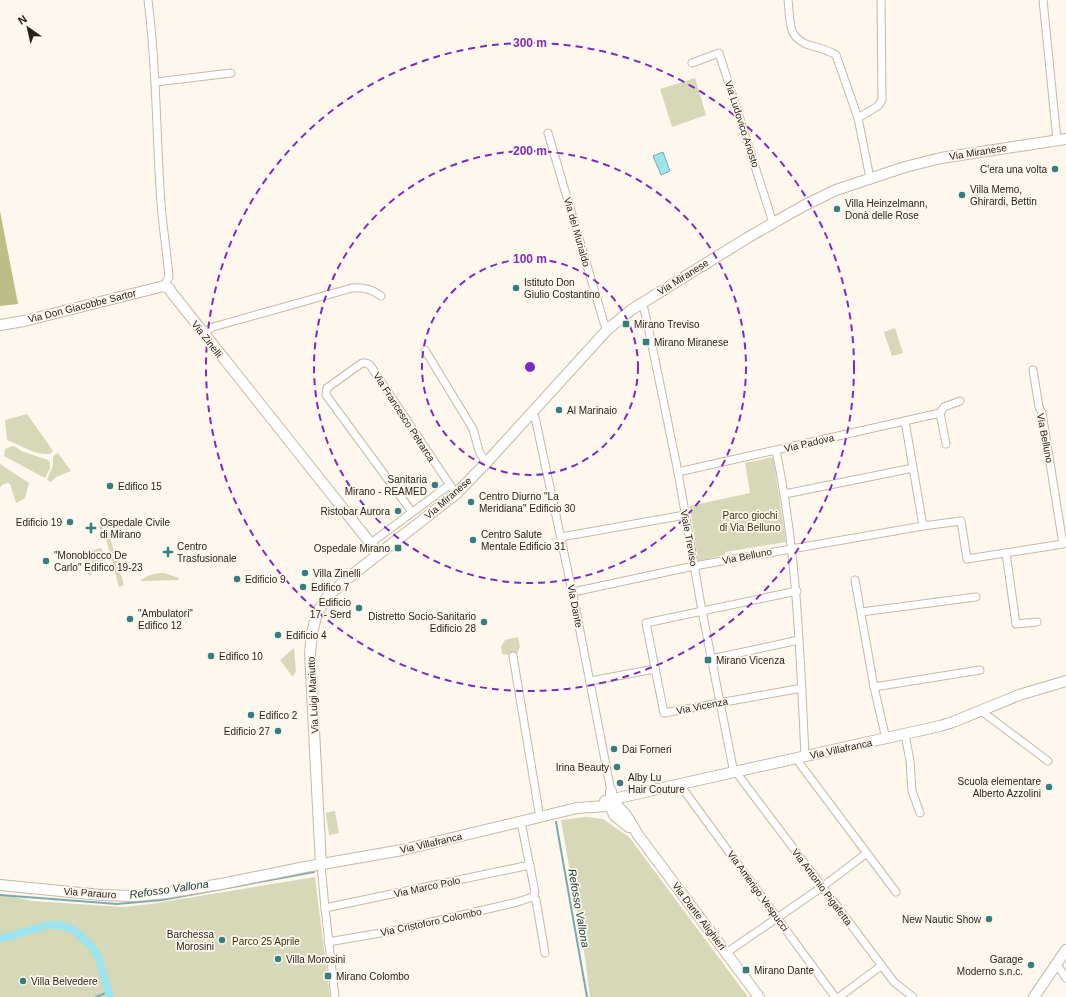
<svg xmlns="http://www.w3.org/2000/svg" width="1066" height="997" font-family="Helvetica,sans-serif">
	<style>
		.green { fill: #d6d8b7 }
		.forest { fill: #bcbe88 }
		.water { fill: #9de4ef; stroke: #7aaab0 }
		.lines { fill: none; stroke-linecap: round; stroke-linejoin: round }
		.stream { stroke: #7aaab0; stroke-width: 2 }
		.canal { stroke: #9de4ef; stroke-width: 8 }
		.street-casing { stroke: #c8b8a5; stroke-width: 9 }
		.secondary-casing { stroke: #c8b8a5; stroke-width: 12 }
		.street { stroke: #fff; stroke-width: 7 }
		.secondary { stroke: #fff; stroke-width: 10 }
		.ring { fill: none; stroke: #7b2cbf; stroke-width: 2; stroke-dasharray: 7 5 }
		.poi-dot { fill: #357e7f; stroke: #fdf7ee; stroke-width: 1.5 }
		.labels { text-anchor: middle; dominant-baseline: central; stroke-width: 3.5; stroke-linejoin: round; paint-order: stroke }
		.street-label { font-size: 10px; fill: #29231c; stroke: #fdf7ee }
		.poi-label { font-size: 10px; fill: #29231c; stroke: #fdf7ee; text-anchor: start }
		.park-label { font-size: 10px; fill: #333307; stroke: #fdf7ee }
		.water-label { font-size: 11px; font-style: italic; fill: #16393e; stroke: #fdf7ee }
		.centre { fill: #7b2cbf; stroke: #fdf7ee; stroke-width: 2 }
		.ring-label { font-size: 12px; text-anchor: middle; font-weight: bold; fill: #7b2cbf; stroke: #fdf7ee; stroke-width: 3.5; stroke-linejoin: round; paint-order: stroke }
	</style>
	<rect width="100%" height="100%" fill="#fdf7ee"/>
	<g class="green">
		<polygon points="695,78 706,115 672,127 660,89"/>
		<polygon points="895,328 903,353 892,356 884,332"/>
		<path d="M27,414L53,451L50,454C34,455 23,446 9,441L7,439L5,420Z"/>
		<polygon points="12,446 16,447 21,451 48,460 50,463 50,468 45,478 4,456 5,449"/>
		<polygon points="58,453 71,471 56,477 51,482 47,480 53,465 53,456"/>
		<polygon points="773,457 786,542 725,552 725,555 698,561 690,506 750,493 745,463"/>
		<polygon points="0,464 29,483 25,498 16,503 10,484 8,483 2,485 0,488"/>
		<polygon points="98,522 109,526 108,531 124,585 119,587 106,539 103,539"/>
		<polygon points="101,548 102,551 104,551 107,559 99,565 89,576 82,556 83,553"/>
		<path d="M164,573L179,578V580L143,581H140C146,575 156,573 164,573Z"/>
		<polygon points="518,637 520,647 517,654 509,655 502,654 501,647 505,640"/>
		<polygon points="294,648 296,671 294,675 292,676 280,660"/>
		<polygon points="335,811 339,833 329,835 326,813"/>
		<polygon points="586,817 603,819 629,837 748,997 590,997 585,958 561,820"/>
		<polygon points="315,877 330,997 0,997 0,894 33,901 123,907 151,904"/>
	</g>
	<polygon class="forest" points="0,211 18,304 0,306"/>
	<polygon class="water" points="663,152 670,171 661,175 653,156"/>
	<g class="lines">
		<g class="stream">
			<polyline points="556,822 587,997"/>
			<polyline points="0,895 117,904 162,900 314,872"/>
			<polyline points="96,997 108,992"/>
		</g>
		<polyline class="canal" points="0,939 48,925 61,925 74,930 92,947 98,956 110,997"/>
		<g class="street-casing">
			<g id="street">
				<path d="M148,0C157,68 156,136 161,204C163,229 167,253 169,277L164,286"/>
				<path d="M788,0C791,22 786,39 812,46C820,48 828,50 836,55L858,118L870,178"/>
				<polyline points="1043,0 1057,140"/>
				<polyline points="692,63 719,53 773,223"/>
				<polyline points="156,82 231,73"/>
				<polyline points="858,118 878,106 882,100 881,0"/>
				<polyline points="548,133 604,323 607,330"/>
				<polyline points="640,304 644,309 648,326 678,472 702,611 733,768 894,982 913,997"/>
				<path d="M203,333L213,327L352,288C363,287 372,289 381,296"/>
				<polyline points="425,350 473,429 479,451 486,463"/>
				<polyline points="940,413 944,407 960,401"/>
				<polyline points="531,414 535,417 574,600 611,791"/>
				<path d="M776,451C797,551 800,654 805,756"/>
				<polyline points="678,472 940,413 946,444"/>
				<polyline points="785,494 913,468"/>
				<polyline points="412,512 326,395 327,388 362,363 366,363 370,365 456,494"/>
				<polyline points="923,526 961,521 967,559 1063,544 1042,413 1039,407 1033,370"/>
				<polyline points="561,537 685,515"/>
				<polyline points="371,543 449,485"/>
				<polyline points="1006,553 1016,624 1037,622"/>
				<polyline points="855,580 874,687 886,739"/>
				<polyline points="797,591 646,623 664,713 802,688"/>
				<polyline points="573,592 694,566 923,526 905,421"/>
				<polyline points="861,612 976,597"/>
				<polyline points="513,656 540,818"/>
				<polyline points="711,659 799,640"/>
				<polyline points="590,681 655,669"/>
				<polyline points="874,687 980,670"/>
				<polyline points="980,710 1048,761"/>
				<polyline points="905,734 910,761 912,791 920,813"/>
				<polyline points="798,758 800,764 896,892"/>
				<polyline points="680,785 835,997"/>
				<polyline points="521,822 535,892 533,897 536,900 545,953"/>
				<polyline points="321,865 325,908 335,997"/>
				<polyline points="325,908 530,865"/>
				<polyline points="328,942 392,931 514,903 533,897"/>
				<polyline points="726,953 822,887 867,853"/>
				<polyline points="1056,965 1060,969 1066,978"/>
				<polyline points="839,997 881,966"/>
			</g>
		</g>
		<g class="secondary-casing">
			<g id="secondary">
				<polyline points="0,325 24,321 164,286 169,288 172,293 379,554"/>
				<polyline points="611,791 611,807 614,815 629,827"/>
				<path d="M605,801C621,802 631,823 638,835L759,997"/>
				<polyline points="321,865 310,653 312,633 317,613 328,596 348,578 456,494 486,463 607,330 631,310 747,238 805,205 836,190 905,167 941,158 1066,139"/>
				<polyline points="0,885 101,895 134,896 166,893 221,884 305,867 402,850 577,808 607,806 613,800 618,798 940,726 953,722 1019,695 1066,681"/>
				<polyline points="1034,997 1066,950"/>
			</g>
		</g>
		<use href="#street" class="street"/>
		<use href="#secondary" class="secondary"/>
	</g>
	<g class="ring">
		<circle cx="530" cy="367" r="108"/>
		<circle cx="530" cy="367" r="216"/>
		<circle cx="530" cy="367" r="324"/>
	</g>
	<g class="poi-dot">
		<circle cx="1055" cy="169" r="4"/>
		<circle cx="962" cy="195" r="4"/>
		<circle cx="837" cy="209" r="4"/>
		<circle cx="516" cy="288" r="4"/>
		<rect x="622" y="320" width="8" height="8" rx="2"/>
		<rect x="642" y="338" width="8" height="8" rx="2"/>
		<circle cx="559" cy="410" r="4"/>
		<circle cx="435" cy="485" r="4"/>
		<circle cx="110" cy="486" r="4"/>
		<circle cx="471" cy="502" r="4"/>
		<circle cx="398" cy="511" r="4"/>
		<circle cx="70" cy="522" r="4"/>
		<path d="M89 522h4v4h4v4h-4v4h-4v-4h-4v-4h4z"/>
		<circle cx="473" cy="540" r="4"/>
		<rect x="394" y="544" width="8" height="8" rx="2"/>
		<path d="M166 546h4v4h4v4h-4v4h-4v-4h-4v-4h4z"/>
		<circle cx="46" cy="561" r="4"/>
		<circle cx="305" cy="573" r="4"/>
		<circle cx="237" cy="579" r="4"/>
		<circle cx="303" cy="587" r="4"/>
		<circle cx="359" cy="608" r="4"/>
		<circle cx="130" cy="619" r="4"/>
		<circle cx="484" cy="622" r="4"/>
		<circle cx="278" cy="635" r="4"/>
		<circle cx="211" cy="656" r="4"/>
		<rect x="704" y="656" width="8" height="8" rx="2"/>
		<circle cx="251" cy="715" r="4"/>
		<circle cx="278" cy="731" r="4"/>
		<circle cx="614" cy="749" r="4"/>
		<circle cx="617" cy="767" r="4"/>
		<circle cx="620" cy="783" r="4"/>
		<circle cx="1049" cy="787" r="4"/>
		<circle cx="989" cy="919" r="4"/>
		<circle cx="222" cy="940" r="4"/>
		<circle cx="278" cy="959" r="4"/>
		<circle cx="1031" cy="965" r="4"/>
		<rect x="742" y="966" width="8" height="8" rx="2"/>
		<rect x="324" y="972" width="8" height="8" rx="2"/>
		<circle cx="23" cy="981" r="4"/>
	</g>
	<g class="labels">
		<g class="street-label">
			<text transform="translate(742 124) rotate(72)">Via Ludovico Ariosto</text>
			<text transform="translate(978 152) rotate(-9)">Via Miranese</text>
			<text transform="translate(577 232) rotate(74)">Via del Murialdo</text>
			<text transform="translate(683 277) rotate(-32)">Via Miranese</text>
			<text transform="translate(82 306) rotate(-14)">Via Don Giacobbe Sartor</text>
			<text transform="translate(207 339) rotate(52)">Via Zinelli</text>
			<text transform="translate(404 417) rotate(57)">Via Francesco Petrarca</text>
			<text transform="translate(1045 438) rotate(79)">Via Belluno</text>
			<text transform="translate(809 443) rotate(-13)">Via Padova</text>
			<text transform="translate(448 498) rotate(-41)">Via Miranese</text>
			<text transform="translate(689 538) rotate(80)">Viale Treviso</text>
			<text transform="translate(747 556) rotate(-11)">Via Belluno</text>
			<text transform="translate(575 606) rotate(79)">Via Dante</text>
			<text transform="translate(313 695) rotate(-93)">Via Luigi Mariutto</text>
			<text transform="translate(702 706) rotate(-11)">Via Vicenza</text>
			<text transform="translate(841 749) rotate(-12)">Via Villafranca</text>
			<text transform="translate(431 843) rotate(-13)">Via Villafranca</text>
			<text transform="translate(427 887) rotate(-12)">Via Marco Polo</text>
			<text transform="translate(822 887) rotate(53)">Via Antonio Pigafetta</text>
			<text transform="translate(758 891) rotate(54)">Via Amerigo Vespucci</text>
			<text transform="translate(90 893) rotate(4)">Via Parauro</text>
			<text transform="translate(699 916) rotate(53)">Via Dante Alighieri</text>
			<text transform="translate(431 922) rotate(-12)">Via Cristoforo Colombo</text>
		</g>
		<g class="poi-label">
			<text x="1047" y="169" text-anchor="end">C'era una volta</text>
			<text x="970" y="189">Villa Memo,<tspan x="970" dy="12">Ghirardi, Bettin</tspan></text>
			<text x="845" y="203">Villa Heinzelmann,<tspan x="845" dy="12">Donà delle Rose</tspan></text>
			<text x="524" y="282">Istituto Don<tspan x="524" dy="12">Giulio Costantino</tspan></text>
			<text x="634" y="324">Mirano Treviso</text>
			<text x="654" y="342">Mirano Miranese</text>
			<text x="567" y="410">Al Marinaio</text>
			<text x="427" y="479" text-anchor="end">Sanitaria<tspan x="427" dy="12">Mirano - REAMED</tspan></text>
			<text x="118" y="486">Edifico 15</text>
			<text x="479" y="496">Centro Diurno "La<tspan x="479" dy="12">Meridiana" Edificio 30</tspan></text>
			<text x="390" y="511" text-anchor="end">Ristobar Aurora</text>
			<text x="62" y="522" text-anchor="end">Edificio 19</text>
			<text x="100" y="522">Ospedale Civile<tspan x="100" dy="12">di Mirano</tspan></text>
			<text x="481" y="534">Centro Salute<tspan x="481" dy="12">Mentale Edificio 31</tspan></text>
			<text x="177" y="546">Centro<tspan x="177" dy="12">Trasfusionale</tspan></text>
			<text x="390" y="548" text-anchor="end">Ospedale Mirano</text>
			<text x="54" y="555">"Monoblocco De<tspan x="54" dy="12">Carlo" Edifico 19-23</tspan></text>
			<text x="313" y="573">Villa Zinelli</text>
			<text x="245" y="579">Edificio 9</text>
			<text x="311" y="587">Edifico 7</text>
			<text x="351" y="602" text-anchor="end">Edificio<tspan x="351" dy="12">17 - Serd</tspan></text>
			<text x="138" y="613">"Ambulatori"<tspan x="138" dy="12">Edifico 12</tspan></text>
			<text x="476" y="616" text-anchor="end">Distretto Socio-Sanitario<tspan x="476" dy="12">Edificio 28</tspan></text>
			<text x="286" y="635">Edificio 4</text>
			<text x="219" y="656">Edifico 10</text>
			<text x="716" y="660">Mirano Vicenza</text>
			<text x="259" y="715">Edifico 2</text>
			<text x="270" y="731" text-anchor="end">Edificio 27</text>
			<text x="622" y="749">Dai Forneri</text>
			<text x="609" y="767" text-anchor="end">Irina Beauty</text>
			<text x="628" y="777">Alby Lu<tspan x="628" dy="12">Hair Couture</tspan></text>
			<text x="1041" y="781" text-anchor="end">Scuola elementare<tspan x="1041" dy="12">Alberto Azzolini</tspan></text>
			<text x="981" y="919" text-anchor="end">New Nautic Show</text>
			<text x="214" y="934" text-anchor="end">Barchessa<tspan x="214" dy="12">Morosini</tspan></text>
			<text x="286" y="959">Villa Morosini</text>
			<text x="1023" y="959" text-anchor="end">Garage<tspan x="1023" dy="12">Moderno s.n.c.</tspan></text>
			<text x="754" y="970">Mirano Dante</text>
			<text x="336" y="976">Mirano Colombo</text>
			<text x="31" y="981">Villa Belvedere</text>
		</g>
		<g class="park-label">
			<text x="750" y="515">Parco giochi<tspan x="750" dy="12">di Via Belluno</tspan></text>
			<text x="266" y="941">Parco 25 Aprile</text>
		</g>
		<g class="water-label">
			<text transform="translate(169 889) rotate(-8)">Refosso Vallona</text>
			<text transform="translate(579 908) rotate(80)">Refosso Vallona</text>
		</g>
	</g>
	<circle cx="530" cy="367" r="6" class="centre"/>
	<g class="ring-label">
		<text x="530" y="47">300 m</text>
		<text x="530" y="155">200 m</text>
		<text x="530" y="263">100 m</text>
	</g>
	<g transform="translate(28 28) rotate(326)" stroke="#fdf7ee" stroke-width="3" paint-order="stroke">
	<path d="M0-3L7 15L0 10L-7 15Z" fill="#29231c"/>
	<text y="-6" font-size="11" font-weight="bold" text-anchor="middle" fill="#29231c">N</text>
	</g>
</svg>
